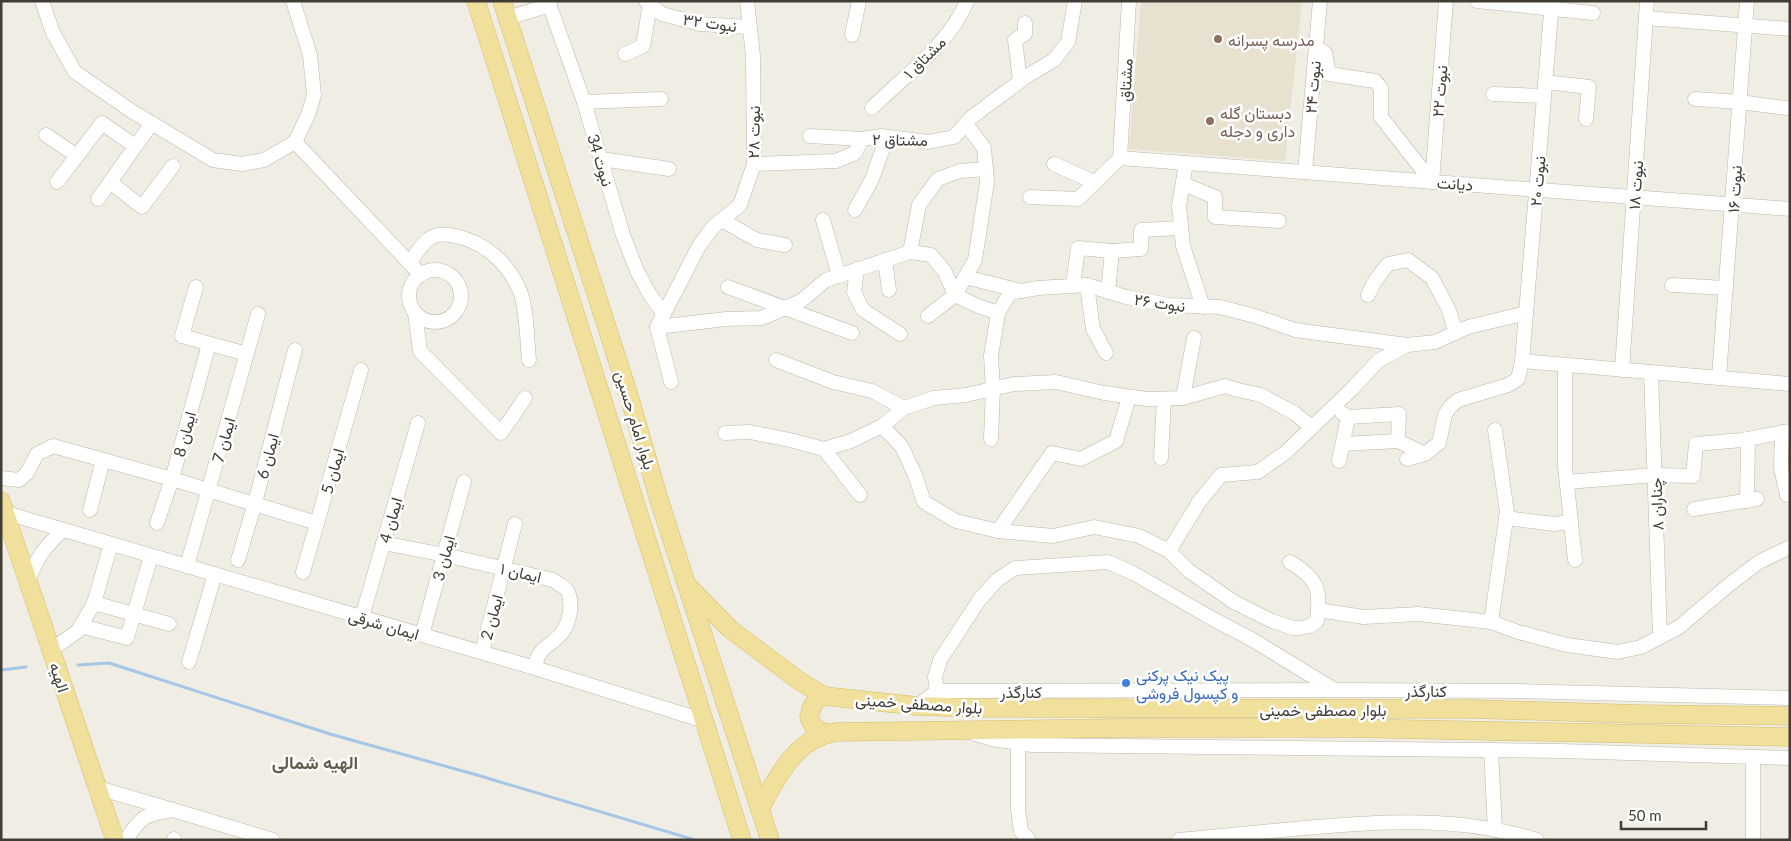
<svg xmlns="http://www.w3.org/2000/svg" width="1791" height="841" font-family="Lato,Vazirmatn,sans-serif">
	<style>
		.education { fill: #e7e2cf }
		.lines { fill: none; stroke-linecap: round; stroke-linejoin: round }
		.stream { stroke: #a6c6e6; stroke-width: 3 }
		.minor-casing { stroke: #bdb8ab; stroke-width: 15 }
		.major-casing { stroke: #d4be6e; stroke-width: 19 }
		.minor { stroke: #fff; stroke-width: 14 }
		.major { stroke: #f1e09b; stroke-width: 18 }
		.education-dot { fill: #8d6e63; stroke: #fff; stroke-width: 2 }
		.shop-dot { fill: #3f7fe0; stroke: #fff; stroke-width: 2 }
		.labels { text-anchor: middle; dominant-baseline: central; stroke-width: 5; stroke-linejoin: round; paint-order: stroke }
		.street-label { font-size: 16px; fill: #413d35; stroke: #fff }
		.education-label { font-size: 16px; fill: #785e54; stroke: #fff; text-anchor: start }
		.shop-label { font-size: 16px; fill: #366cbe; stroke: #fff; text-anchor: start }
		.neighbourhood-label { font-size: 18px; font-weight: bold; fill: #625c4d; stroke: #fff }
	</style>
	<rect width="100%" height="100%" fill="#efede4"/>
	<polygon class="education" points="1141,1 1302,1 1285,161 1129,149"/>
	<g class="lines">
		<g class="stream">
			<polyline points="78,665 109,663 330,734 477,775 695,840"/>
			<polyline points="1,670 26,667"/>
		</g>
		<g class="minor-casing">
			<g id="minor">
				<polyline points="42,1 53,33 75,72 133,112 213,160 242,164 264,160 295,142 308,115 314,95 310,55 293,1"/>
				<polyline points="548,1 584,102 623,235 637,271 650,295 664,314"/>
				<polyline points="646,1 662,14 700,24 749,27"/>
				<polyline points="1477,1 1593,13"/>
				<polyline points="507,18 550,5"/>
				<polyline points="1646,18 1790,29"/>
				<polyline points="852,35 859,1"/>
				<polyline points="1316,47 1325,53 1329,74 1375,81 1381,88 1381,117 1432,182"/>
				<polyline points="625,54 643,46 650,4"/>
				<polyline points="1020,81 1015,40 1025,34 1025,23"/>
				<polyline points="1545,82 1589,87 1586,119"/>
				<polyline points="1493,94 1544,96"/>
				<polyline points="1695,99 1740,102 1786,108"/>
				<polyline points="584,102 661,99"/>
				<path d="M872,108C905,75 949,45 967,1"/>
				<polyline points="46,135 77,156"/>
				<polyline points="810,136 862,139"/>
				<polyline points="295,142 420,274"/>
				<polyline points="1120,158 1790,209"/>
				<polyline points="1120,158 1129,1"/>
				<polyline points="601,159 669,169"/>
				<polyline points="1186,163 1179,206 1183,246 1203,307"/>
				<polyline points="754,164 836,161 855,153 862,139 881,136 928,142 954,137 972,117 992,102 1027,76 1054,60 1068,42 1075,1"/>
				<polyline points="1054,164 1094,182"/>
				<polyline points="1305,172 1320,1"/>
				<polyline points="57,182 102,123 135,146"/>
				<polyline points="110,182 142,207 173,166"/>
				<polyline points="1432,182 1446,1"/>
				<polyline points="1183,184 1215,197 1215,217 1279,221"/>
				<polyline points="1030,197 1078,199 1120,158"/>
				<polyline points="98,199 152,123"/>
				<polyline points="855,210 872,179 887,137"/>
				<polyline points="722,220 757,240 785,245"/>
				<polyline points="823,220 839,276"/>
				<polyline points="910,252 919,205 938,179 960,171 986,169"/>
				<polyline points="885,260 889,290"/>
				<path d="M409,263C415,256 421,244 429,239C436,233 446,234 455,236C485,242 508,263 520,291C527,311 527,339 529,360"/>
				<polyline points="857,269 854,292 863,310 900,334"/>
				<circle cx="435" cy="296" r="26"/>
				<polyline points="965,277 1021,291"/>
				<polyline points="1087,285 1093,329 1106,353"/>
				<polyline points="1672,285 1726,288"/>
				<polyline points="1073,286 1078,248 1112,251"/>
				<polyline points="196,287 182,336 247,354"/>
				<polyline points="728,287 852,333"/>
				<polyline points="1108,292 1112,251 1141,249 1141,230 1181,228"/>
				<polyline points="1368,295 1375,281 1388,264 1408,260 1432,278 1448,308 1456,333"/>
				<polyline points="415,313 420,351 501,433 525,398"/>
				<polyline points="928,316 955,295 975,260 987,182 984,148 966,124"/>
				<polyline points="657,327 726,319 762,318 801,301 826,280 910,252 931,255 945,272 955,295 978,306 998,313"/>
				<polyline points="776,360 833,382 872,391 904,408"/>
				<polyline points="1522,361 1790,384"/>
				<polyline points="1565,365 1565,466 1575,560"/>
				<polyline points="1622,370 1647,1"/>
				<polyline points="1651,372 1660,637"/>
				<polyline points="1719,377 1747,1"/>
				<polyline points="671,382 657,327 699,246 713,227 740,205 754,164 753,56 747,1"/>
				<polyline points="1183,398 1194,338"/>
				<polyline points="1348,417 1399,414 1398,441"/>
				<path d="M882,426L902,447L915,475L924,502L956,521L998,531L1053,536L1094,527L1139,536L1169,551L1189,571L1234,602L1272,621L1293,628H1300L1310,626L1317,621C1321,589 1318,579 1290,562"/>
				<polyline points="1782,432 1781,468 1787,495"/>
				<polyline points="725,433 750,432 790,440 824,449 851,441 882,426 904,408 934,398 966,395 1014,384 1056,382 1104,393 1147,399 1183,398 1225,386 1238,390 1261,395 1294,413 1312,427"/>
				<polyline points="991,439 993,389 991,356 998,313 1010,293 1038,288 1087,285 1126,297 1169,305 1220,307 1255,316 1295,330 1407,345"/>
				<polyline points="1343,444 1398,441 1425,454"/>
				<polyline points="824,449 860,495"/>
				<polyline points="1161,458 1164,399"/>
				<polyline points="1407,459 1425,454 1439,443 1445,415 1450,407 1458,400 1508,385 1518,379 1522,361 1552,1"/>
				<polyline points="1339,461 1348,417 1342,413"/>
				<polyline points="1,478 19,480 27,473 37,454 53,446 172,479 317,523"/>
				<polyline points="1567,482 1655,475 1693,476 1696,444 1742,440 1790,431"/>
				<polyline points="1747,501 1748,439"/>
				<polyline points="1694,509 1757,499"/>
				<polyline points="90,510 103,460"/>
				<polyline points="6,513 535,668 705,721"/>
				<polyline points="1506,518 1554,524 1571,522"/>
				<polyline points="157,523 172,479 209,344"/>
				<polyline points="998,531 1052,453 1081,459 1116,441 1129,397"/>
				<path d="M383,543L445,555L553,580C557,583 563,586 566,589C574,600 570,621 563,631C552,647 538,645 535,668"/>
				<polyline points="1169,551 1199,502 1221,475 1258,472 1285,453 1351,390 1378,361 1407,345 1435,342 1468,327 1526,313"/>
				<polyline points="238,560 255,503 295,350"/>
				<polyline points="187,566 258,314"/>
				<polyline points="303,572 361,370"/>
				<path d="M28,581C38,556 43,549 63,530"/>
				<polyline points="94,603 111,544"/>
				<polyline points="1318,610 1364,617 1418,614 1491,622 1518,632 1567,645 1618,652 1641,647 1679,627 1730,584 1759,562 1790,547"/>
				<polyline points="362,617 418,423"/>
				<polyline points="1491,622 1507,512 1495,430"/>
				<polyline points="81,626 127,638 151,556"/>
				<polyline points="422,635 464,482"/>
				<polyline points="51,650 78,631 94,603 169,624"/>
				<polyline points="482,652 515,524"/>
				<polyline points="189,662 215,574"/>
				<polyline points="937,691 935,677 940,660 980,599 997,580 1015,568 1108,562 1133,573 1213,619 1253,640 1333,689"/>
				<polyline points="917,706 937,691 1334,690 1517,691 1790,698"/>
				<polyline points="973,733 992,739 1032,745 1561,751 1790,758"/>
				<polyline points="1018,743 1018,809 1021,831 1029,840"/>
				<polyline points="1491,750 1495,830"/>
				<path d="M98,788L173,810C146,814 141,816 126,840"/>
				<polyline points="173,810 273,840"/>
				<polyline points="174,839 174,840"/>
				<path d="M1179,840C1220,836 1262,832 1304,828C1383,821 1460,816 1537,840"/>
				<polyline points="1753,840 1753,757"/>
			</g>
		</g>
		<g class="major-casing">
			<g id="major">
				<polyline points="476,1 742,840"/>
				<polyline points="502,1 629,396 660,503 770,840"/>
				<polyline points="1,501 115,840"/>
				<polyline points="687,585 730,629 798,680 824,696 917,706 978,708 1472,709 1637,714 1790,716"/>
				<path d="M824,696C814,700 811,707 809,717L815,729L826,733"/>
				<path d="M760,809C777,777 796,737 837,732L1120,728H1348L1790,737"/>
			</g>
		</g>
		<use href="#minor" class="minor"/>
		<use href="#major" class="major"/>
	</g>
	<g class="education-dot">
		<circle cx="1218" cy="39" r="5"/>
		<circle cx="1210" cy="121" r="5"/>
	</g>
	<circle class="shop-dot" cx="1126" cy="683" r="5"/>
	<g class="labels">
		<g class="street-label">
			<text transform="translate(710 22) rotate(8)">نبوت ۳۲</text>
			<text transform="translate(924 57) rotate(-45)">مشتاق ۱</text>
			<text transform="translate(1125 80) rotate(-87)">مشتاق</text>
			<text transform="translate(1312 87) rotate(-85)">نبوت ۲۴</text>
			<text transform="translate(1439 91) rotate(-85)">نبوت ۲۲</text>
			<text transform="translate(753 132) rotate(-89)">نبوت ۲۸</text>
			<text transform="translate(900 139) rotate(1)">مشتاق ۲</text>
			<text transform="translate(601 160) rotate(73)">نبوت 34</text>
			<text transform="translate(1537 181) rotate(-85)">نبوت ۲۰</text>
			<text transform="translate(1455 183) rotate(4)">دیانت</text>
			<text transform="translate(1635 185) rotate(-86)">نبوت ۱۸</text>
			<text transform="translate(1734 189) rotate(-86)">نبوت ۱۶</text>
			<text transform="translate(1160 302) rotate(8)">نبوت ۲۶</text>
			<text transform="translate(636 420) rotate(73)">بلوار امام حسین</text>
			<text transform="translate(184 434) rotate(-75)">ایمان 8</text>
			<text transform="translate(223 440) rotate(-74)">ایمان 7</text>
			<text transform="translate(267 456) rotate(-75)">ایمان 6</text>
			<text transform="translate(332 471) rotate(-74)">ایمان 5</text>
			<text transform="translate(1656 504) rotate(-92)">چناران ۸</text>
			<text transform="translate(390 520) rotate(-74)">ایمان 4</text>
			<text transform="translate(443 558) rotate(-75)">ایمان 3</text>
			<text transform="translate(521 572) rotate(13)">ایمان ۱</text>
			<text transform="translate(491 617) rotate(-75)">ایمان 2</text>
			<text transform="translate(384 624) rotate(16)">ایمان شرقی</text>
			<text transform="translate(60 677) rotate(71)">الهیه</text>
			<text x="1426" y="690">کنارگذر</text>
			<text x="1021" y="691">کنارگذر</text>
			<text transform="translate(919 703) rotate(4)">بلوار مصطفی خمینی</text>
			<text x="1323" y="709">بلوار مصطفی خمینی</text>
		</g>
		<g class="education-label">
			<text x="1228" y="39">مدرسه پسرانه</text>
			<text x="1220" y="112">دبستان گله<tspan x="1220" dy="18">داری و دجله</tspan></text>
		</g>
		<g class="shop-label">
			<text x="1136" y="674">پیک نیک پرکنی<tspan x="1136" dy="18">و کپسول فروشی</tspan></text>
		</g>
		<g class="neighbourhood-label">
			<text x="315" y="762">الهیه شمالی</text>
		</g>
	</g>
	<rect width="1791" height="841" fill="none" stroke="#413d35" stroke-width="5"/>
	<path d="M1621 821v8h85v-8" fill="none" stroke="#413d35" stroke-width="2.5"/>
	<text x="1628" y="821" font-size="15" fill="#413d35" stroke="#ffffff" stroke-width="4" paint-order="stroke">50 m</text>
</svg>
